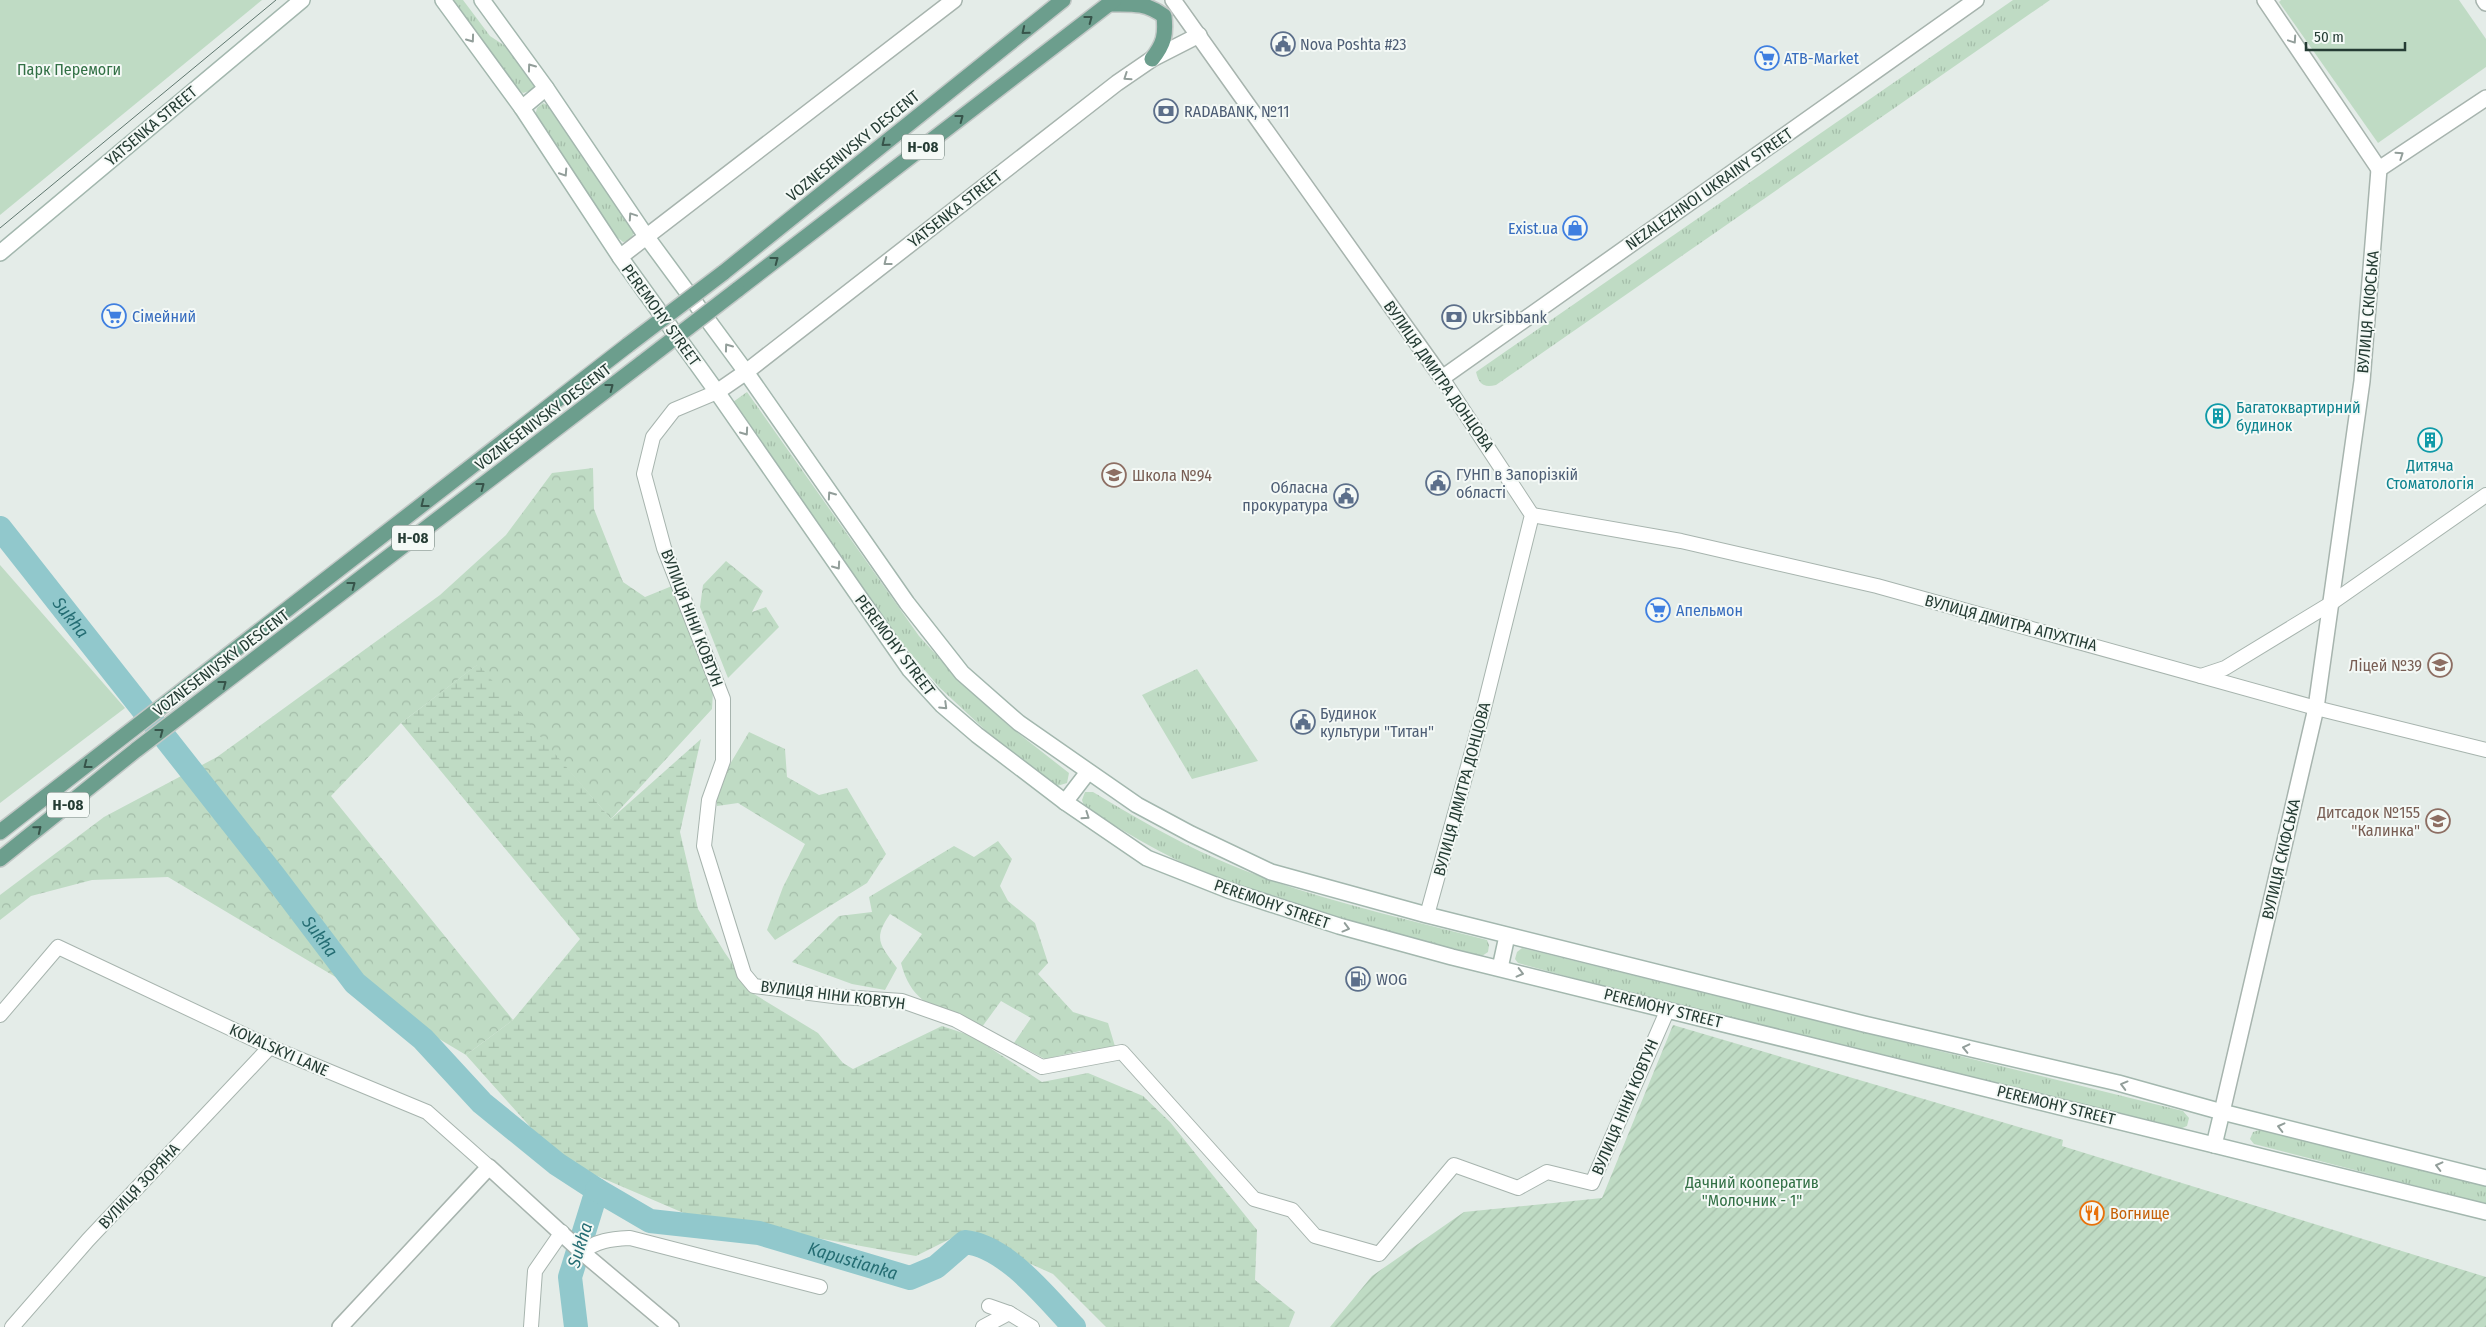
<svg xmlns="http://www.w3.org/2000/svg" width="2486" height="1327" font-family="'Fira Sans Condensed',sans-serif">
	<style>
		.grass { fill: url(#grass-tufts) }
		.forest { fill: url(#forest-crowns) }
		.wetland { fill: url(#wetland-marsh) }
		.park { fill: #bfdbc4 }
		.garden { fill: url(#garden-furrows) }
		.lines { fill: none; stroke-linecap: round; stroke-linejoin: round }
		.river { stroke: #91c8cc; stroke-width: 24 }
		.minor-casing { stroke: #a7b4ae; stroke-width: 16 }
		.tertiary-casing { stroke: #a7b4ae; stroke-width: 18 }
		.secondary-casing { stroke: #a3b7ae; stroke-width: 18 }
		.primary-casing { stroke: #c2c8c6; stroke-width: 18 }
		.minor { stroke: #fff; stroke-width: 14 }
		.tertiary { stroke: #fff; stroke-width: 15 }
		.secondary { stroke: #fff; stroke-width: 15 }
		.primary { stroke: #6c9e8d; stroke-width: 15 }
		.tram { stroke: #5f776f; stroke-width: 1 }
		.primary-bridge-casing { stroke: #c2c8c6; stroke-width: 18; stroke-linecap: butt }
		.primary-bridge { stroke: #6c9e8d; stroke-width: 15 }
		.oneway { stroke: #37544a }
		.oneway2 { stroke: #929e9a }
		.labels { text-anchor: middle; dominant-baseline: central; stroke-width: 4; stroke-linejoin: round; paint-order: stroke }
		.shield { fill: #f4f9f6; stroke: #63756e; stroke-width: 1 }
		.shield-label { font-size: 15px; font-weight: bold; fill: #253c34 }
		.service-label { font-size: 16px; fill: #4e5e75; stroke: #f4f9f6; text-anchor: start }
		.shop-label { font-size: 16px; fill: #366cbe; stroke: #f4f9f6; text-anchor: start }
		.park-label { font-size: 16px; fill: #327045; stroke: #f4f9f6 }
		.street-label { font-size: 16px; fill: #253c34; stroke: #f4f9f6 }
		.culture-label { font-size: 16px; fill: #0d838f; stroke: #f4f9f6; text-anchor: start }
		.education-label { font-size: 16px; fill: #785e54; stroke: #f4f9f6; text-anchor: end }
		.food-label { font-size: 16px; fill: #c56008; stroke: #f4f9f6; text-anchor: start }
		.water-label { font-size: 18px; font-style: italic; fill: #246d73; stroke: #f4f9f6 }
	</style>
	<defs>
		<pattern id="grass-tufts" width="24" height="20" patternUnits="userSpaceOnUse" patternTransform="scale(1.25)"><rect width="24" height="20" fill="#bfdbc4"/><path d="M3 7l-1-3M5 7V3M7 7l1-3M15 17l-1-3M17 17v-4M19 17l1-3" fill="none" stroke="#a4bda9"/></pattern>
		<pattern id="forest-crowns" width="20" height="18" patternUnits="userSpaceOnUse" patternTransform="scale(1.25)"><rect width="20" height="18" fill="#bfdbc4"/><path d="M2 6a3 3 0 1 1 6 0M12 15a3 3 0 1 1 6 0" fill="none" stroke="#a4bda9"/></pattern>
		<pattern id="wetland-marsh" width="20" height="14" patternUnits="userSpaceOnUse" patternTransform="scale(1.25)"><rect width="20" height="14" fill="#bfdbc4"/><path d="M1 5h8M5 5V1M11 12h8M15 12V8" fill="none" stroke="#a4bda9"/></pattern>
		<pattern id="garden-furrows" width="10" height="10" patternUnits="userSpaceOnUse" patternTransform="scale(1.25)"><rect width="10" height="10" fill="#bfdbc4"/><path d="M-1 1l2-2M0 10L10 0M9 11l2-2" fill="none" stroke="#a4bda9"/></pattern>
	</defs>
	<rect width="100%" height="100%" fill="#e4ece8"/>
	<g class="grass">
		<polygon points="451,0 463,0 490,36 514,52 535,85 533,90 523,93 518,89"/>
		<path d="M2013,0H2050L1496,385C1483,388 1479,384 1476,372Z"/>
		<polygon points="543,103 551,107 632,228 634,233 630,241 623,242 616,236 535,116 537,108"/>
		<polygon points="747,392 919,636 963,684 1009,726 1069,773 1067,783 1057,786 997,741 939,687 899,640 733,402"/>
		<polygon points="1197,669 1258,761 1192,779 1142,695"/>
		<path d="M1085,792H1093C1133,816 1174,840 1217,859C1300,896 1399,917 1487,940L1489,945L1488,952L1482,956C1401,935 1318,915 1238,886C1183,867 1132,837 1084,806L1082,800Z"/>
		<polygon points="1522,948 2183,1111 2189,1118 2187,1126 2180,1129 2091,1107 2006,1093 1960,1074 1614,989 1518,963 1515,959 1517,952"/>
		<polygon points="2259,1130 2486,1186 2486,1204 2254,1144 2250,1139 2253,1132"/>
	</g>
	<g class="forest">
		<polygon points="593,468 594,509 623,582 645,597 672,586 713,692 712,709 611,819 477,665 401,723 331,796 513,1020 466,1055 168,877 92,880 31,896 0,920 0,895 104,817 217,757 440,595 506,535 552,473"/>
		<polygon points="726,561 763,591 752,612 766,607 779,627 728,678 700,607 703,585"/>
		<polygon points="749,732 785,749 787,777 819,795 847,788 886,854 867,883 775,940 767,930 783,887 805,844 738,803 717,806 717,786"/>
		<path d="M998,841L1012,859L1000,886L1008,901L1035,923L1048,963L1038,974L1073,1012L1108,1023L1117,1053L1080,1051L1045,1059L1014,1043L1031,1018L1001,1001L982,1027C944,1011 912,1008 901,963L922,934L890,914C872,940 881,945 897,968L885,990L852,984L792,962L839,916L872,912L869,897L954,846L974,857Z"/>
	</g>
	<polygon class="wetland" points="478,664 611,819 701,739 680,832 698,909 725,953 754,994 818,1033 843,1063 853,1069 942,1026 972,1036 1042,1082 1088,1073 1143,1096 1170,1122 1257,1230 1255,1280 1295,1312 1289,1327 1106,1327 1053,1274 962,1233 916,1256 686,1214 560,1160 466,1055 513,1020 580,939 401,723"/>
	<g class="park">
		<polygon points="0,0 262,0 0,215"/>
		<polygon points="2281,0 2459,0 2486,39 2486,67 2378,143 2279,2"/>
		<polygon points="0,565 125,708 0,803"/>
	</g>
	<polygon class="garden" points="1673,1025 2063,1140 2062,1146 2486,1277 2486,1327 1330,1327 1372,1276 1464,1212 1602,1198"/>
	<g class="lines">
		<g class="river">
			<path id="s1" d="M0,528L274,876L355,983L423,1039L482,1103L557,1164L597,1190L570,1277L576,1327"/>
			<path id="s2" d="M597,1190L650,1221L759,1233L910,1278L936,1267L965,1242C1006,1246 1047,1298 1074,1327"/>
		</g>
		<g class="minor-casing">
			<g id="minor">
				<polyline points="717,392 674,410 653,437 644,474 664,548 723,699 723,761 709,800 704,846 744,974 754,986 841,997 902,1001 956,1020 1042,1067 1122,1052 1254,1199 1292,1210 1315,1236 1379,1254 1454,1165 1518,1188 1547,1172 1592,1183 1668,1009"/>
				<polyline points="1532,515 1681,541 1877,586 2316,708 2486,750"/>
				<polyline points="2201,676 2225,668 2330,604 2486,495"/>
				<polyline points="1427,915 1483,712 1532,515 1442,378"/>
				<polyline points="0,1015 58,947 270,1047 427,1112 489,1167"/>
				<path d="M583,1253C594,1240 614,1239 630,1238L820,1287"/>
				<polyline points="989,1306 1009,1313 1032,1327"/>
				<polyline points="12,1327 88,1240 270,1047"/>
				<polyline points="531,1327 535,1271 562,1232"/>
				<polyline points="983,1327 1009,1313"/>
			</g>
		</g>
		<g class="tertiary-casing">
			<g id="tertiary">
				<polyline points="1173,0 1442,378 1976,0"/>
				<polyline points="2265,0 2379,169 2486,98"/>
				<polyline points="2484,0 2486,3"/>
				<polyline points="620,257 954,0"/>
				<polyline points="717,392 746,372 1117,83 1152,59 1199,35"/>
				<polyline points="2222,1112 2316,708 2362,381 2379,169"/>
				<polyline points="340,1327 489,1167 583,1253 671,1327"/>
			</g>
		</g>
		<g class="secondary-casing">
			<g id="secondary">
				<polyline points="443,0 522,108 620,257 717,392 910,670 942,705 977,735 1065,802 1147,858 1228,890 1339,926 1452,957 2486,1212"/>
				<polyline points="482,0 546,88 646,236 746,372 907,603 962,673 1019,723 1137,805 1191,834 1271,872 1427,915 1864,1024 2118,1083 2222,1112 2486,1178"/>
				<polyline points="522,108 546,88"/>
				<polyline points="0,253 302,0"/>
				<polyline points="1065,802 1088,772"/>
				<polyline points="1500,968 1507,936"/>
				<polyline points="2214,1145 2222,1112"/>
			</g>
		</g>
		<g class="primary-casing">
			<g id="primary">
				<path d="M1109,4C1132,4 1145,2 1164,16C1166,35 1164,44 1152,59"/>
				<polyline points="723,273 1063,0"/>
				<polyline points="737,290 1114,0"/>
				<polyline points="0,832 628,345"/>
				<polyline points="0,859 136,750 642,363"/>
			</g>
		</g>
		<use href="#minor" class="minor"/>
		<use href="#tertiary" class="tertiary"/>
		<use href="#secondary" class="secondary"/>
		<use href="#primary" class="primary"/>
		<polyline class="tram" points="0,228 276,0"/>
		<g class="primary-bridge-casing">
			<g id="primary-bridge">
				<polyline points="628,345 723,273"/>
				<polyline points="642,363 737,290"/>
			</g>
		</g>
		<use href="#primary-bridge" class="primary-bridge"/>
	</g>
	<defs><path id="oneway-chevron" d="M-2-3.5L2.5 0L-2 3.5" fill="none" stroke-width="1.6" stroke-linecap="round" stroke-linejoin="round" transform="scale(1.25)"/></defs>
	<g class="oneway">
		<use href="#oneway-chevron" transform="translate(1089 19) rotate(-37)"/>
		<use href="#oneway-chevron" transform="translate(1025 31) rotate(141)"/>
		<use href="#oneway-chevron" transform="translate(960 118) rotate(-37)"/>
		<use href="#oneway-chevron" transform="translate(885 143) rotate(141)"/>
		<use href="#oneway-chevron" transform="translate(775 260) rotate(-37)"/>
		<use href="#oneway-chevron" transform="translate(610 387) rotate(-37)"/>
		<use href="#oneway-chevron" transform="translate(481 486) rotate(-37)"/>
		<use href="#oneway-chevron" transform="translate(424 504) rotate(142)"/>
		<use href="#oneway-chevron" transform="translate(352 585) rotate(-37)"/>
		<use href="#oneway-chevron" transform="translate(223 684) rotate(-37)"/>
		<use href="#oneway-chevron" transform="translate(160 732) rotate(-37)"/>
		<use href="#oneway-chevron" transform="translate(87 765) rotate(142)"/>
		<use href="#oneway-chevron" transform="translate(38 829) rotate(-39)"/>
	</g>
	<g class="oneway2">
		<use href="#oneway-chevron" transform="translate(471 39) rotate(54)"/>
		<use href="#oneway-chevron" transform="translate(2293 40) rotate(56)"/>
		<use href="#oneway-chevron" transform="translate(531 67) rotate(-126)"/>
		<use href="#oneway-chevron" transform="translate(1127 77) rotate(146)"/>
		<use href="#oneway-chevron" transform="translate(2400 155) rotate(-34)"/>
		<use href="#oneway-chevron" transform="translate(564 173) rotate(57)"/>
		<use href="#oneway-chevron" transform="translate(632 216) rotate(-124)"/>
		<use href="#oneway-chevron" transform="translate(887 262) rotate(142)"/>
		<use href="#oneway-chevron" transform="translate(728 347) rotate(-126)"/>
		<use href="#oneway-chevron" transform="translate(745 432) rotate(55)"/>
		<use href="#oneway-chevron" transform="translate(831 495) rotate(-125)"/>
		<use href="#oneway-chevron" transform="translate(837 566) rotate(55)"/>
		<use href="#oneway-chevron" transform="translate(944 706) rotate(44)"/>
		<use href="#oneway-chevron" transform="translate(1086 816) rotate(34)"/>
		<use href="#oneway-chevron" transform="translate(1346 928) rotate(15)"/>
		<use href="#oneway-chevron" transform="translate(1520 973) rotate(14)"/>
		<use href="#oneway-chevron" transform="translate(1966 1048) rotate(-167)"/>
		<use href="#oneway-chevron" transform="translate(2124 1085) rotate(-165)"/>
		<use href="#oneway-chevron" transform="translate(2281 1127) rotate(-166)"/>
		<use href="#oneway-chevron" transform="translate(2439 1166) rotate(-166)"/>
	</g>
	<defs>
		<g id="civic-ring" transform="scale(1.25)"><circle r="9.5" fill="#f4f9f6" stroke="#5c6f8a" stroke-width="1.5"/><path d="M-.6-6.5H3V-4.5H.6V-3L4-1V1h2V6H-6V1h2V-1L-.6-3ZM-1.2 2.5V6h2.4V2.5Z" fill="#5c6f8a"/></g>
		<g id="supermarket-ring" transform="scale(1.25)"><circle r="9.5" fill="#f4f9f6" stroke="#3f7fe0" stroke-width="1.5"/><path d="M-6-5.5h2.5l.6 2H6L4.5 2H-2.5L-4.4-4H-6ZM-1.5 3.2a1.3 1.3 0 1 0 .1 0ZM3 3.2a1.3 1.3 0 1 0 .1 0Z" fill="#3f7fe0"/></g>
		<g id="bank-ring" transform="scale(1.25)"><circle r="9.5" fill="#f4f9f6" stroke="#5c6f8a" stroke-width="1.5"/><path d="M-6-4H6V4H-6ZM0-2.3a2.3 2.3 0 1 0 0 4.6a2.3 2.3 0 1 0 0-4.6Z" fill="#5c6f8a"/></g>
		<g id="shop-ring" transform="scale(1.25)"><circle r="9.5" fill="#f4f9f6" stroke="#3f7fe0" stroke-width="1.5"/><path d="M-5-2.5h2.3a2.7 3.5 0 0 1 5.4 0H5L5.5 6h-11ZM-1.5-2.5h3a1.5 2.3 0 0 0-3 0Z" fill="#3f7fe0"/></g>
		<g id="building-ring" transform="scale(1.25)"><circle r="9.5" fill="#f4f9f6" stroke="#0f9aa8" stroke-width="1.5"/><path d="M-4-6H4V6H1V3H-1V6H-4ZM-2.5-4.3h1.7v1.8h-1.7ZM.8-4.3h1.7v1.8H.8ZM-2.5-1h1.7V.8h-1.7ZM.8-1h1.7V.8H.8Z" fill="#0f9aa8"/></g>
		<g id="school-ring" transform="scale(1.25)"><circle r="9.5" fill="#f4f9f6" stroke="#8d6e63" stroke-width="1.5"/><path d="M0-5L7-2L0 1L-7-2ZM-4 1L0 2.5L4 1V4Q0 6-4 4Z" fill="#8d6e63"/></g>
		<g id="fuel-ring" transform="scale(1.25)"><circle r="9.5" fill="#f4f9f6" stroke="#5c6f8a" stroke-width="1.5"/><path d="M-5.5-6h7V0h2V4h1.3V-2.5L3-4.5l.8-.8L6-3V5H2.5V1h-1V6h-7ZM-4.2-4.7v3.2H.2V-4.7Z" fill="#5c6f8a"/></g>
		<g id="restaurant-ring" transform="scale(1.25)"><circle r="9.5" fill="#f4f9f6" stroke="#e8710a" stroke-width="1.5"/><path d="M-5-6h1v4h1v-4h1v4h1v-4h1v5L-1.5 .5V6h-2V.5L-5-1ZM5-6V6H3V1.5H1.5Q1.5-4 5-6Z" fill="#e8710a"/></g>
	</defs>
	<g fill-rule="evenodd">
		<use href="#civic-ring" x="1283" y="44"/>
		<use href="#supermarket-ring" x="1767" y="58"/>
		<use href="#bank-ring" x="1166" y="111"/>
		<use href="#shop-ring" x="1575" y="228"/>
		<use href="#supermarket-ring" x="114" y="316"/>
		<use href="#bank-ring" x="1454" y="317"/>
		<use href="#building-ring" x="2218" y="416"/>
		<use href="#building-ring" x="2430" y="440"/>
		<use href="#school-ring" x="1114" y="475"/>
		<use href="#civic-ring" x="1438" y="483"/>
		<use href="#civic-ring" x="1346" y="496"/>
		<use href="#supermarket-ring" x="1658" y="610"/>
		<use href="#school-ring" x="2440" y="665"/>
		<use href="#civic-ring" x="1303" y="722"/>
		<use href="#school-ring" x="2438" y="821"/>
		<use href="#fuel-ring" x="1358" y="979"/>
		<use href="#restaurant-ring" x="2092" y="1213"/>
	</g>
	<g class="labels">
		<g class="shield">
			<rect x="902" y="134.5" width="42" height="25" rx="4"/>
			<rect x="392" y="525.5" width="42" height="25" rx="4"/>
			<rect x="47" y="792.5" width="42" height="25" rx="4"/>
		</g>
		<g class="shield-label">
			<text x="923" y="147">Н-08</text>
			<text x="413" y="538">Н-08</text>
			<text x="68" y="805">Н-08</text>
		</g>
		<g class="service-label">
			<text x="1300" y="44">Nova Poshta #23</text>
			<text x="1184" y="111">RADABANK, №11</text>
			<text x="1472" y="317">UkrSibbank</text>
			<text x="1456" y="474">ГУНП в Запорізкій<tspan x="1456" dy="18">області</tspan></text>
			<text x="1328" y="487" text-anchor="end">Обласна<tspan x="1328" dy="18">прокуратура</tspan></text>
			<text x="1320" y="713">Будинок<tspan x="1320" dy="18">культури "Титан"</tspan></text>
			<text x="1376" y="979">WOG</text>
		</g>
		<g class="shop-label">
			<text x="1784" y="58">ATB-Market</text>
			<text x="1558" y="228" text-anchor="end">Exist.ua</text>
			<text x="132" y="316">Сімейний</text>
			<text x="1676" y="610">Апельмон</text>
		</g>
		<g class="park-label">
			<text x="69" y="69">Парк Перемоги</text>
			<text x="1752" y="1182">Дачний кооператив<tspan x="1752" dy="18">"Молочник - 1"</tspan></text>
		</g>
		<g class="street-label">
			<text transform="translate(151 126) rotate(-40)">YATSENKA STREET</text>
			<text transform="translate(853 146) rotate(-39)">VOZNESENIVSKY DESCENT</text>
			<text transform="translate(1709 189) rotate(-35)">NEZALEZHNOI UKRAINY STREET</text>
			<text transform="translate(955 209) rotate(-38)">YATSENKA STREET</text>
			<text transform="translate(2368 312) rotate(-85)">ВУЛИЦЯ СКІФСЬКА</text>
			<text transform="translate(661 315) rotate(54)">PEREMOHY STREET</text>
			<text transform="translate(1439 376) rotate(55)">ВУЛИЦЯ ДМИТРА ДОНЦОВА</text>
			<text transform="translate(543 417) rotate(-37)">VOZNESENIVSKY DESCENT</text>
			<text transform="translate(692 618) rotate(69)">ВУЛИЦЯ НІНИ КОВТУН</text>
			<text transform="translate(2011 623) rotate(15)">ВУЛИЦЯ ДМИТРА АПУХТІНА</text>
			<text transform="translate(895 645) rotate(53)">PEREMOHY STREET</text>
			<text transform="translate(221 663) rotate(-37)">VOZNESENIVSKY DESCENT</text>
			<text transform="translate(1462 789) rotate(-75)">ВУЛИЦЯ ДМИТРА ДОНЦОВА</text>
			<text transform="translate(2281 859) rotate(-77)">ВУЛИЦЯ СКІФСЬКА</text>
			<text transform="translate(1272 904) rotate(19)">PEREMOHY STREET</text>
			<text transform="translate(833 995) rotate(7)">ВУЛИЦЯ НІНИ КОВТУН</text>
			<text transform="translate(1663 1008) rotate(14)">PEREMOHY STREET</text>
			<text transform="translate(279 1050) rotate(24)">KOVALSKYI LANE</text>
			<text transform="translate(2056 1105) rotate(14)">PEREMOHY STREET</text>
			<text transform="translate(1625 1107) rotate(-67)">ВУЛИЦЯ НІНИ КОВТУН</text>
			<text transform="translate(139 1186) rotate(-47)">ВУЛИЦЯ ЗОРЯНА</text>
		</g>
		<g class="culture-label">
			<text x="2236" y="407">Багатоквартирний<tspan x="2236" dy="18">будинок</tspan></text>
			<text x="2430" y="465" text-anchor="middle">Дитяча<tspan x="2430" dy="18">Стоматологія</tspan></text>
		</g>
		<g class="education-label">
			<text x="1132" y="475" text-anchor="start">Школа №94</text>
			<text x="2422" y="665">Ліцей №39</text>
			<text x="2420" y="812">Дитсадок №155<tspan x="2420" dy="18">"Калинка"</tspan></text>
		</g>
		<g class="food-label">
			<text x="2110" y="1213">Вогнище</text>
		</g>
		<g class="water-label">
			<text stroke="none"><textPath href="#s1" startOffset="114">Sukha</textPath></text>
			<text stroke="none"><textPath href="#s1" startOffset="519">Sukha</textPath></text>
			<text transform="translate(580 1245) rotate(-73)">Sukha</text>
			<text stroke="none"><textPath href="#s2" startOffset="269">Kapustianka</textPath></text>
		</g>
	</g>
	<path d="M2306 42v8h99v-8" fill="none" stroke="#253c34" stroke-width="2.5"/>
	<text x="2314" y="42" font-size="15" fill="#253c34" stroke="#f4f9f6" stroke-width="4" paint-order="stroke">50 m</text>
</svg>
